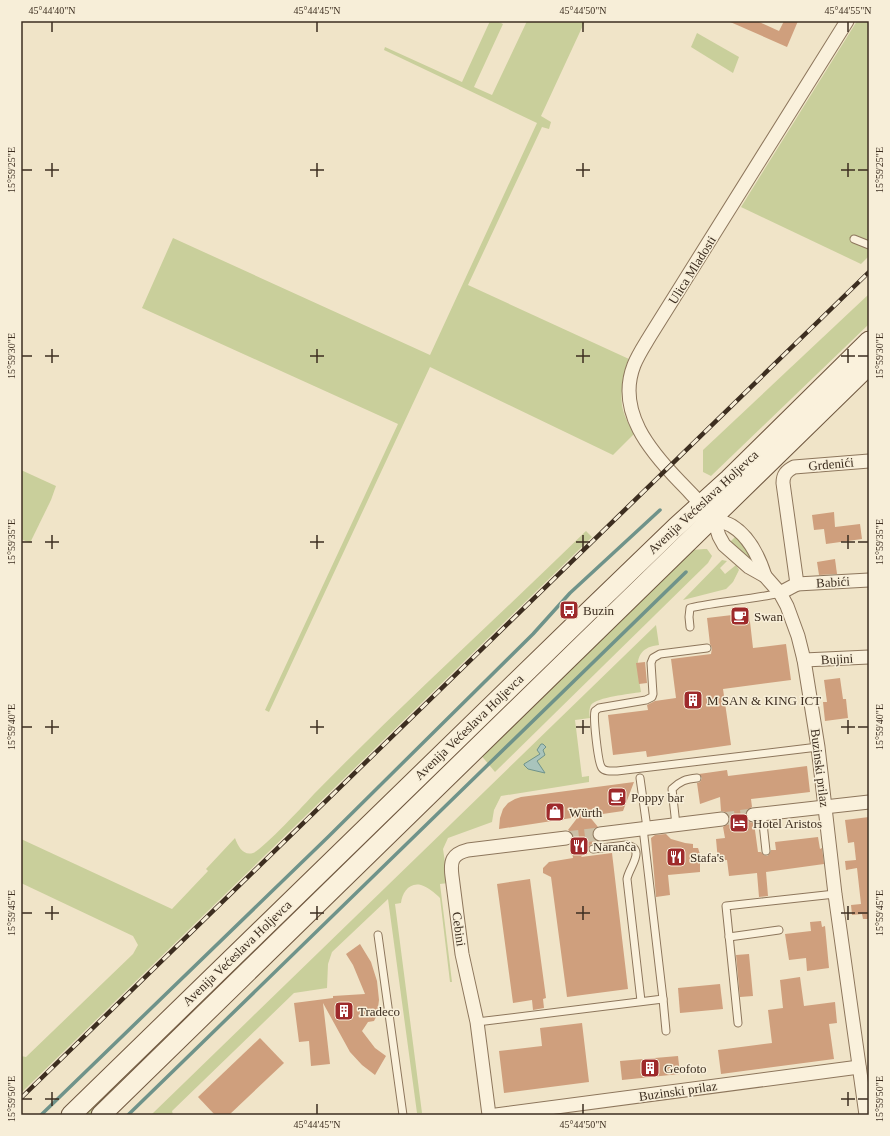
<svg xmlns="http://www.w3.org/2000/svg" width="890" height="1136" font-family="Georgia,serif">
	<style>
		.green { fill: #c9cf9b }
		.water { fill: #a9c4bc; stroke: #6f938a }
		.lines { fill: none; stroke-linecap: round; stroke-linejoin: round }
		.stream { stroke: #6f938a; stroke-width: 3.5 }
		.building { fill: #cf9f7d }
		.minor-tunnel { stroke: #ccc0a6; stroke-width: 13; stroke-dasharray: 13 6; stroke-linecap: butt }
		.service-casing { stroke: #8d765c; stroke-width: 9 }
		.minor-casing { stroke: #8d765c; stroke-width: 15 }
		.secondary-casing { stroke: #6f573f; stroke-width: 21 }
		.service { stroke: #faf1dc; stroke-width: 7 }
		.minor { stroke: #faf1dc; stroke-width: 13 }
		.secondary { stroke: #faf1dc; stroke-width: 19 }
		.rail-casing { stroke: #3d2e20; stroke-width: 4.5 }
		.rail { stroke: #f7eed8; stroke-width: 3; stroke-dasharray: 9; stroke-linecap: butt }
		.ticks { fill: none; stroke: #3d2e20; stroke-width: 1.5 }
		.labels { text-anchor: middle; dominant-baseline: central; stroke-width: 3; stroke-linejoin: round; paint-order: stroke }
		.street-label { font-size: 13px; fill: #3d2e20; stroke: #f7eed8 }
		.poi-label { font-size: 13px; fill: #3d2e20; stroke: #f7eed8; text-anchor: start }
		.neatline { fill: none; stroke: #3d2e20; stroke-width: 1.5 }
		.ticks-label { font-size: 10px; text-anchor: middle; fill: #3d2e20 }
	</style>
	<rect width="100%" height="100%" fill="#f0e4c8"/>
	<g class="green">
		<path d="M490,21H497L503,24L474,87L492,95L527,21H585L541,116L551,122L549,129L542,127L468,285L629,359C626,364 625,371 624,377C619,403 621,411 634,434L613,455L430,367L269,712L265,710L398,424L142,308L173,238L430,355L537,123L384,50L385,47L462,82Z"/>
		<polygon points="857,21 869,21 869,256 861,264 741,207"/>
		<polygon points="697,33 739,57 733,73 691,47"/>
		<polygon points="869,294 869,324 711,476 703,472 703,450"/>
		<polygon points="21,470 56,486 51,500 30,543 21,539"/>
		<path d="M586,531L592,537L21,1093V1056L26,1057L133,954L138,945L133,936L21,883V839L172,909L208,871L206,869L235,838C238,846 243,856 253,853C261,851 306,803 314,794C402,704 496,619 586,531Z"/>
		<polygon points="736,536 750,554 750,558 747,558 729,543"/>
		<polygon points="704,549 707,549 712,556 708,563 495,772 480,754 692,550"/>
		<polygon points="722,560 727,561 720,568 725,574 736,565 739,570 733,582 726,589 683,600"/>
		<polygon points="629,585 617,601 91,1115 80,1115"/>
		<path d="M656,625L659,645C630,648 638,672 641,692C630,694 597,697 591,705C589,709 589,714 590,718L575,720L582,777L589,776V782L501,796L494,810L492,822L448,838L443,849L448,883L440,884L452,982H450L440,898C435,893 428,887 421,885C409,882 402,893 401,903L395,904L422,1113H417L388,899L332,952L328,964L327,988L294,993L172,1111L173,1115H151Z"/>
	</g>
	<polygon class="water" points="541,744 543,744 546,747 543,750 545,755 537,761 545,773 528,769 524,765 524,764 540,754 537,750"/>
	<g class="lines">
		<g class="stream">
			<polyline points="41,1115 328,837 436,730 533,634 570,593 660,510"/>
			<polyline points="128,1115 686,572"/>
		</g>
	</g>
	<g class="building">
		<polygon points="728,21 757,21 779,31 784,21 798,21 787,47"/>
		<polygon points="834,512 835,527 860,524 862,539 826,544 824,529 814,530 812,515"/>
		<polygon points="835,559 837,574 819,575 817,562"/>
		<polygon points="749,613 753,648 786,644 791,680 723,689 731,745 647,757 646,751 613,755 608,715 648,710 647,705 655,701 676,698 671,659 711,654 712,648 710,644 707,618"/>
		<polygon points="645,662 647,683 639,684 636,663"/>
		<polygon points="840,678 843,699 846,699 848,718 825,721 823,702 827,702 824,680"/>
		<polygon points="807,766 810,792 751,799 752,807 746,811 745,816 749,822 754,823 758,852 761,852 764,855 767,856 770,853 771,850 776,850 775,842 818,837 820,849 822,848 824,864 766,872 768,896 759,897 757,873 729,876 727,860 718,861 716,839 725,838 723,827 729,822 730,818 725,812 721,811 720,797 700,804 697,783 700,782 702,778 699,774 727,770 728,776"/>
		<polygon points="634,782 623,811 589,816 598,827 593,831 592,835 596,841 590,845 588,849 581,857 612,853 628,989 567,997 551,877 543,873 543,868 549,862 573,858 571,844 573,841 574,837 572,833 568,830 578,817 499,829 500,818 503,809 508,803 515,799 521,797"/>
		<polygon points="869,817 869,919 863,919 862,914 852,915 851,905 861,904 857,868 846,870 845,861 856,860 854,842 848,843 845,820"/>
		<polygon points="666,834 671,839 685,843 693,844 693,848 698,848 700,854 700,872 668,875 670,895 656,897 651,838 655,835"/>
		<polygon points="530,879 546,998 543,999 544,1008 533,1010 532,1000 513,1003 497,884"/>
		<polygon points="821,921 822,927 825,926 829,968 807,971 806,958 789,960 785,934 811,931 810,922"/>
		<polygon points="360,944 371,962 377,981 379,1000 377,1015 374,1021 368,1022 362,1031 375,1048 386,1056 375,1075 362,1065 350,1052 323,1003 330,1064 311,1066 309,1041 299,1042 294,1003 333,998 333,996 365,994 353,965 346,954"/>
		<polygon points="749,954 753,996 740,997 736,955"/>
		<polygon points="800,977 804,1006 835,1002 837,1023 829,1024 834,1059 721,1074 718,1050 772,1043 768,1010 783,1008 780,980"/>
		<polygon points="720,984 723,1009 680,1013 678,988"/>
		<polygon points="582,1023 589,1082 504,1093 499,1051 542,1046 540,1028"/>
		<polygon points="260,1038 284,1063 229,1115 215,1115 198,1097"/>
		<polygon points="678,1056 680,1074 622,1080 620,1061"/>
	</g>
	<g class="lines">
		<g class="minor-tunnel">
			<polyline points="722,819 753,815"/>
			<polyline points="566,838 600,834"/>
		</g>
		<g class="service-casing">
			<g id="service">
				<polyline points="854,239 869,245"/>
				<path d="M690,627L689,617L690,608C719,601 750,600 780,593"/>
				<path d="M707,648L660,654L653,658L651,663L653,694L652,697L646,700L599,708L595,711C593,717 598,764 602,768C605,772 612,771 617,771L818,747"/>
				<polyline points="640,778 647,828"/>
				<polyline points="762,814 766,851"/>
				<path d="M676,825L672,789C680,781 686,779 697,778"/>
				<path d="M593,849L626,845C647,849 629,867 627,879L641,1001"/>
				<polyline points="378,935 403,1115"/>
				<polyline points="729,937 779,930"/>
				<polyline points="663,999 666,1031"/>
				<polyline points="477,1022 663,999 643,828"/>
				<polyline points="738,1023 726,906 835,894"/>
			</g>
		</g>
		<g class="minor-casing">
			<g id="minor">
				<polyline points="713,517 719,536 724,545 749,567 765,576 780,593 787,606 798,636 804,660 818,747 835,894 866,1115"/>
				<path d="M765,576C759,557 750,537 732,526C727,523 719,521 713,517C709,515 706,510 703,506C695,498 688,490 680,482C650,451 616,411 634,365C638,355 644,346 650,336L847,21"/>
				<polyline points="797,584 869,580"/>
				<path d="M780,593L797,584L783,483C783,475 786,471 794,467L869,461"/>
				<polyline points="804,660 869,657"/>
				<polyline points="753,815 869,802"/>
				<polyline points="600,834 722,819"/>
				<path d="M489,1115L477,1022L462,954L452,876C450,861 452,854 468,850L566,838"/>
				<polyline points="496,1115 859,1067"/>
			</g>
		</g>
		<g class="secondary-casing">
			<g id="secondary">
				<polyline points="71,1115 589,611 676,527 729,479 869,341"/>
				<polyline points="101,1115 869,365"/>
			</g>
		</g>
		<use href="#service" class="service"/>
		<use href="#minor" class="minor"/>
		<use href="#secondary" class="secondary"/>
		<g class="rail-casing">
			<polyline id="rail" points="21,1098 869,272"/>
		</g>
		<use href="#rail" class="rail"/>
	</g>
	<path class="ticks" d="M52,22V32M317,22V32M583,22V32M848,22V32M52,163V177M317,163V177M583,163V177M848,163V177M22,170H32M45,170H59M310,170H324M576,170H590M841,170H855M858,170H868M52,349V363M317,349V363M583,349V363M848,349V363M22,356H32M45,356H59M310,356H324M576,356H590M841,356H855M858,356H868M52,535V549M317,535V549M583,535V549M848,535V549M22,542H32M45,542H59M310,542H324M576,542H590M841,542H855M858,542H868M52,720V734M317,720V734M583,720V734M848,720V734M22,727H32M45,727H59M310,727H324M576,727H590M841,727H855M858,727H868M52,906V920M317,906V920M583,906V920M848,906V920M22,913H32M45,913H59M310,913H324M576,913H590M841,913H855M858,913H868M52,1092V1106M848,1092V1106M22,1099H32M45,1099H59M841,1099H855M858,1099H868M317,1104V1114M583,1104V1114"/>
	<defs>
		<g id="bus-square" transform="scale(1)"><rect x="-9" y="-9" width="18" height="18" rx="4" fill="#9e2a2b" stroke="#f7eed8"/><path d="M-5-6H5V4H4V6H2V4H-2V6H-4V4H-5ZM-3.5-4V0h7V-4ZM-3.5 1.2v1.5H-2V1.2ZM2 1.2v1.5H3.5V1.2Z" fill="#fff"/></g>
		<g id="cafe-square" transform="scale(1)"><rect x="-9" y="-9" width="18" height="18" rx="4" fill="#9e2a2b" stroke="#f7eed8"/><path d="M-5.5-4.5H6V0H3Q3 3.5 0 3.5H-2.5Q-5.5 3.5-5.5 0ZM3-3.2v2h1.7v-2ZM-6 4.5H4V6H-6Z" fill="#fff"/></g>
		<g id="building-square" transform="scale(1)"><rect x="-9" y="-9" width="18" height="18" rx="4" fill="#9e2a2b" stroke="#f7eed8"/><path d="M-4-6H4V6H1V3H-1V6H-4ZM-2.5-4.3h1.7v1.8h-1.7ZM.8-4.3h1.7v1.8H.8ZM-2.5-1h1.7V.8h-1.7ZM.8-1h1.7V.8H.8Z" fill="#fff"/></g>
		<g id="shop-square" transform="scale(1)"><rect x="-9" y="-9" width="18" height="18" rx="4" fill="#9e2a2b" stroke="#f7eed8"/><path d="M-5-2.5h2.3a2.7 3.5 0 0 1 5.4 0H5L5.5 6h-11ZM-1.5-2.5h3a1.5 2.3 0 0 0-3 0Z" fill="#fff"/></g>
		<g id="hotel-square" transform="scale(1)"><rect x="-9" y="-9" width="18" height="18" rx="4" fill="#9e2a2b" stroke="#f7eed8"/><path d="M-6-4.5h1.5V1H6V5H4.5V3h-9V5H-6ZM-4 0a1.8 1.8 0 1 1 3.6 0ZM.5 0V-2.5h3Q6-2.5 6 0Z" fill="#fff"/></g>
		<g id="restaurant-square" transform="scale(1)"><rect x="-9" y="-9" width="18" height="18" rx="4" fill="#9e2a2b" stroke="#f7eed8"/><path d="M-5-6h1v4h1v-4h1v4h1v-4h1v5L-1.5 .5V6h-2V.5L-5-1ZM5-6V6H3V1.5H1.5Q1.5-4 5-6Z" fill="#fff"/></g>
	</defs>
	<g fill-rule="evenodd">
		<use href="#bus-square" x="569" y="610"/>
		<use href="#cafe-square" x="740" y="616"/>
		<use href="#building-square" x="693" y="700"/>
		<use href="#cafe-square" x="617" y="797"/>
		<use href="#shop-square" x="555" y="812"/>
		<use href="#hotel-square" x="739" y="823"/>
		<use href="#restaurant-square" x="579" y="846"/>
		<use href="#restaurant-square" x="676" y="857"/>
		<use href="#building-square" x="344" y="1011"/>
		<use href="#building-square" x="650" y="1068"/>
	</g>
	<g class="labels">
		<g class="street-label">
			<text transform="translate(692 270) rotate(-58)">Ulica Mladosti</text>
			<text transform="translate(831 464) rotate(-5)">Grdenići</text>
			<text transform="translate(703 502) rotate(-43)">Avenija Većeslava Holjevca</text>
			<text transform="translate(833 582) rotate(-3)">Babići</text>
			<text transform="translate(837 659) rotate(-3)">Bujini</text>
			<text transform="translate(469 727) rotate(-44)">Avenija Većeslava Holjevca</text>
			<text transform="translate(820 768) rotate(83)">Buzinski prilaz</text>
			<text transform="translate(459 929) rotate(82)">Cebini</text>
			<text transform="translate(237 953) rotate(-44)">Avenija Većeslava Holjevca</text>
			<text transform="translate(678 1091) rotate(-8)">Buzinski prilaz</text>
		</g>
		<g class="poi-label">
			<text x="583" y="610">Buzin</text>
			<text x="754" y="616">Swan</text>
			<text x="707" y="700">M SAN &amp; KING ICT</text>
			<text x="631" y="797">Poppy bar</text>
			<text x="569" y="812">Würth</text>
			<text x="753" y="823">Hotel Aristos</text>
			<text x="593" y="846">Naranča</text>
			<text x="690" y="857">Stafa's</text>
			<text x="358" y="1011">Tradeco</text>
			<text x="664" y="1068">Geofoto</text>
		</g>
	</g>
	<rect width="890" height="1136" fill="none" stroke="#f7eed8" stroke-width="44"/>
	<rect x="22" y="22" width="846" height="1092" class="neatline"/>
	<g class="ticks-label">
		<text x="52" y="14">45°44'40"N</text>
		<text x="317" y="14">45°44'45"N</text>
		<text x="583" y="14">45°44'50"N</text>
		<text x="848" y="14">45°44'55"N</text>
		<text transform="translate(879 170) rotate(-90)" y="4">15°59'25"E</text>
		<text transform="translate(11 170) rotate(-90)" y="4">15°59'25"E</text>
		<text transform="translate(11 356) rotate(-90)" y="4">15°59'30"E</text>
		<text transform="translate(879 356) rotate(-90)" y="4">15°59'30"E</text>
		<text transform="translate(879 542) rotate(-90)" y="4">15°59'35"E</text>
		<text transform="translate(11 542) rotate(-90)" y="4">15°59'35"E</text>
		<text transform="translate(879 727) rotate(-90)" y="4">15°59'40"E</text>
		<text transform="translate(11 727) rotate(-90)" y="4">15°59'40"E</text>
		<text transform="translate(879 913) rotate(-90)" y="4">15°59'45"E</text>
		<text transform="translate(11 913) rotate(-90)" y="4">15°59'45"E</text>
		<text transform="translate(11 1099) rotate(-90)" y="4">15°59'50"E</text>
		<text transform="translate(879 1099) rotate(-90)" y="4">15°59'50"E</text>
		<text x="317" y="1128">45°44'45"N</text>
		<text x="583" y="1128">45°44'50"N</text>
	</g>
</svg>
